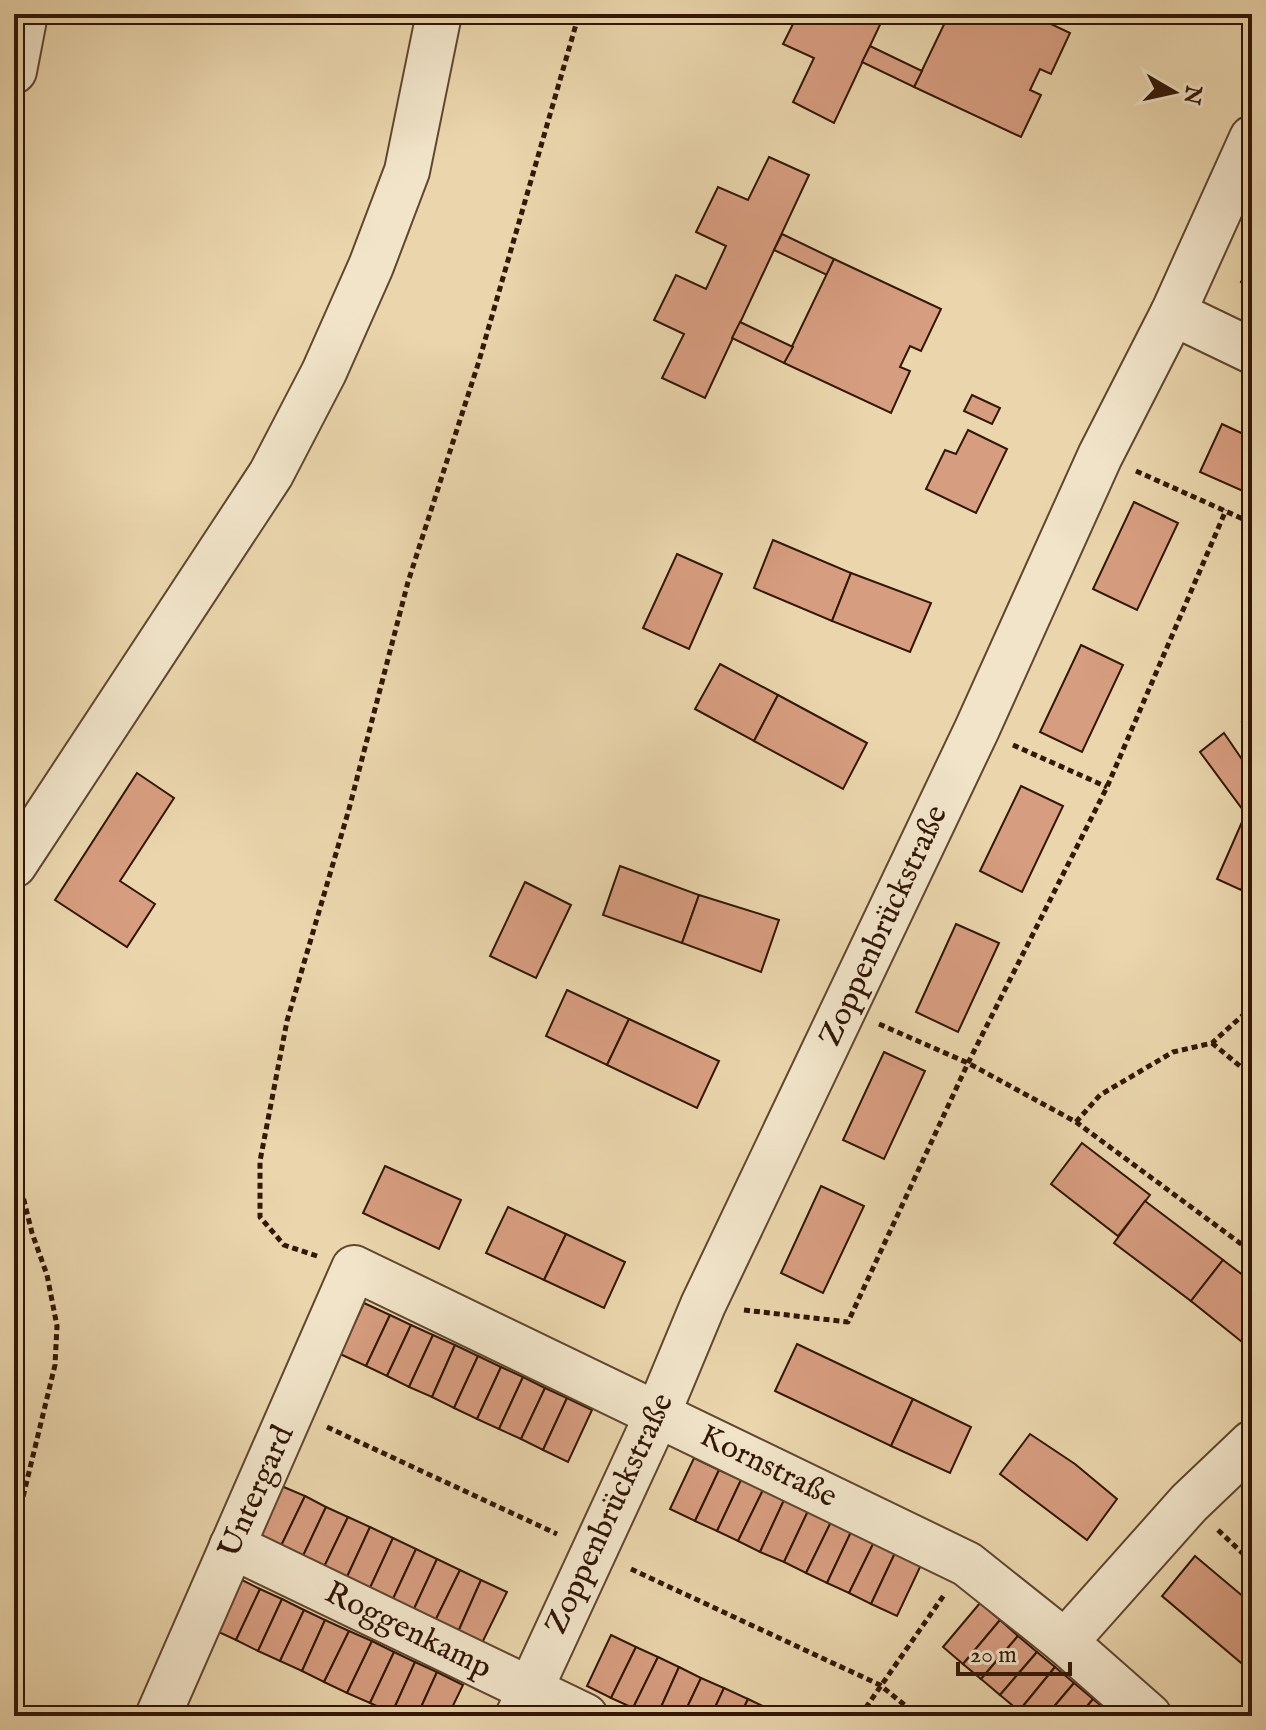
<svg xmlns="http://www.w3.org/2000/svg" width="1266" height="1730" font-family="'IM FELL English',serif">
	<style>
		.building { fill: #d79d80; stroke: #321606; stroke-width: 2 }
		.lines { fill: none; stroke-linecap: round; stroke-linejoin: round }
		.minor-casing { stroke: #604630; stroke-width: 48 }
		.path { stroke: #321606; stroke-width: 5; stroke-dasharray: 6 4; stroke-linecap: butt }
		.minor { stroke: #f1e4c9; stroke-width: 44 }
		.labels { text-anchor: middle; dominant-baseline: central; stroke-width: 6; stroke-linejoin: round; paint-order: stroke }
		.street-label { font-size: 32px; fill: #321606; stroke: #f1e4c9 }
	</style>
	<rect width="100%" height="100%" fill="#ead5ac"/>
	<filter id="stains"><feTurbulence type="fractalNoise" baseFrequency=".0025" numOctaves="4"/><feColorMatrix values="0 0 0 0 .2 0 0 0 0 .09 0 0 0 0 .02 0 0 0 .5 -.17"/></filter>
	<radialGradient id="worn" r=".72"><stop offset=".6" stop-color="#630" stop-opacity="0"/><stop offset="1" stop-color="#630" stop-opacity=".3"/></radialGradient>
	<g class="building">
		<polygon points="798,14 885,14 834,123 793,102 814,58 783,44"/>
		<polygon points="949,14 1030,14 1070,33 1051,74 1040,69 1030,90 1041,95 1021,137 914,87"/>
		<polygon points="870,46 922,71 914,87 862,62"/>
		<polygon points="769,157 809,175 705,398 662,378 684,334 654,320 676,275 706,289 726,246 696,232 718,187 748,200"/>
		<polygon points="782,234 834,259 827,275 774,250"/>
		<polygon points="834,259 941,309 921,351 910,346 900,367 910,371 891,413 784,363"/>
		<polygon points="1252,260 1252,288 1241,282"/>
		<polygon points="740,322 793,347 784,363 732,338"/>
		<polygon points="972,395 1000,408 992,424 964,411"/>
		<polygon points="1222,424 1252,438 1252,495 1200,472"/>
		<polygon points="968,430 1007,449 976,513 926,489 945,450 956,454"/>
		<polygon points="1134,502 1178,523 1137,610 1093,589"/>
		<polygon points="773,540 851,573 832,621 754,588"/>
		<polygon points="677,554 722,574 689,649 643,628"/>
		<polygon points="851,573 931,603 910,652 832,621"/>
		<polygon points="1081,645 1123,665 1082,752 1040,732"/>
		<polygon points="720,664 778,695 754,741 695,709"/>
		<polygon points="778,695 867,743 843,789 754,741"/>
		<polygon points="1252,715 1252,735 1242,722"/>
		<polygon points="1224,733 1252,774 1252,803 1243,810 1200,752"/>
		<polygon points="137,773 174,798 120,881 155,904 127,947 55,900"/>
		<polygon points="1021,786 1063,806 1022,892 980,871"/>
		<polygon points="1245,815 1252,818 1252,865 1241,890 1217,879"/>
		<polygon points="620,866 699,895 682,943 603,915"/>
		<polygon points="525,882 571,905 536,978 490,956"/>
		<polygon points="699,895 779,920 761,972 682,943"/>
		<polygon points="956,924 999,943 958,1032 916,1012"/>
		<polygon points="567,990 629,1019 607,1065 546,1036"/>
		<polygon points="629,1019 719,1061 697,1108 607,1065"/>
		<polygon points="884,1052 925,1071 884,1159 843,1140"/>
		<polygon points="1082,1143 1150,1195 1118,1236 1051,1184"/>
		<polygon points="385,1166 461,1200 439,1249 363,1213"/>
		<polygon points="821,1186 864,1206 823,1293 781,1273"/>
		<polygon points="1145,1201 1223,1260 1191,1301 1114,1243"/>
		<polygon points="508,1207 566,1234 544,1280 486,1253"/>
		<polygon points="566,1234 625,1262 604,1308 544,1280"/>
		<polygon points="1223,1260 1252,1282 1252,1350 1191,1301"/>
		<polygon points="364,1303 390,1315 366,1366 340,1354"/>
		<polygon points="390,1315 411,1325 387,1376 366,1366"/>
		<polygon points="411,1325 433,1335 409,1387 387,1376"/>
		<polygon points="433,1335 455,1345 432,1397 409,1387"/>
		<polygon points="797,1344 913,1399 891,1446 775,1391"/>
		<polygon points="455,1345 478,1356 454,1408 432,1397"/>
		<polygon points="478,1356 501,1367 477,1419 454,1408"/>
		<polygon points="501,1367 523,1377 499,1429 477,1419"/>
		<polygon points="523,1377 545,1388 521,1439 499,1429"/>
		<polygon points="545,1388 567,1398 543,1450 521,1439"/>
		<polygon points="567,1398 592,1410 568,1462 543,1450"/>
		<polygon points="913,1399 971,1427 950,1473 891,1446"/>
		<polygon points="1030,1434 1075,1464 1117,1499 1087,1540 1000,1474"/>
		<polygon points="694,1458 719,1470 695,1521 670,1509"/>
		<polygon points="719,1470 741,1480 717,1531 695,1521"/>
		<polygon points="741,1480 763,1490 738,1541 717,1531"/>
		<polygon points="279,1485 305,1496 280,1548 255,1536"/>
		<polygon points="763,1490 784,1500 760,1552 738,1541"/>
		<polygon points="305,1496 326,1507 302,1558 280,1548"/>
		<polygon points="784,1500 808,1511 784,1562 760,1552"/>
		<polygon points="326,1507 348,1517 323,1569 302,1558"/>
		<polygon points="808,1511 831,1522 806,1573 784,1562"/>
		<polygon points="348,1517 370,1527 346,1579 323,1569"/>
		<polygon points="831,1522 851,1532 827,1583 806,1573"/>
		<polygon points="370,1527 393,1538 369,1590 346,1579"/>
		<polygon points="851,1532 874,1542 849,1593 827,1583"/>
		<polygon points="393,1538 416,1549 392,1601 369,1590"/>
		<polygon points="874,1542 895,1553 871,1604 849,1593"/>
		<polygon points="416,1549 437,1559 413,1611 392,1601"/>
		<polygon points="895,1553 921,1565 897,1616 871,1604"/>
		<polygon points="1195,1556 1252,1604 1252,1660 1246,1667 1162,1596"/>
		<polygon points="437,1559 460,1570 435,1621 413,1611"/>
		<polygon points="460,1570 481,1580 458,1632 435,1621"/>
		<polygon points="236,1577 260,1589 236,1640 212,1629"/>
		<polygon points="481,1580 507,1592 482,1643 458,1632"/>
		<polygon points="260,1589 282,1599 258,1651 236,1640"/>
		<polygon points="282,1599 304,1610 280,1661 258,1651"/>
		<polygon points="980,1603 1000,1620 963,1664 943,1647"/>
		<polygon points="304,1610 325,1620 302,1671 280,1661"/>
		<polygon points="325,1620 349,1631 324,1682 302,1671"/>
		<polygon points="1000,1620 1018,1636 981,1679 963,1664"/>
		<polygon points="349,1631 372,1641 347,1693 324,1682"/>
		<polygon points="611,1635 636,1647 611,1698 587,1686"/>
		<polygon points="1018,1636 1037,1652 1000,1695 981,1679"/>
		<polygon points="372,1641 394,1652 370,1703 347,1693"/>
		<polygon points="636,1647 658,1657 633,1708 611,1698"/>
		<polygon points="394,1652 415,1662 392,1713 370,1703"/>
		<polygon points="1037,1652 1055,1667 1019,1711 1000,1695"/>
		<polygon points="658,1657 679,1667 657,1716 650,1716 633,1708"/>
		<polygon points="415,1662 437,1672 417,1716 397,1716 392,1713"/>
		<polygon points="679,1667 701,1678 683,1716 657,1716"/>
		<polygon points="1055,1667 1074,1683 1046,1716 1024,1716 1019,1711"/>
		<polygon points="437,1672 463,1685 448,1716 417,1716"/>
		<polygon points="701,1678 724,1688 711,1716 683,1716"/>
		<polygon points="1074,1683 1093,1699 1079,1716 1046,1716"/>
		<polygon points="724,1688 748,1699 740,1716 711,1716"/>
		<polygon points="748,1699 769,1709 766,1716 740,1716"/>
		<polygon points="1093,1699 1113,1716 1079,1716"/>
	</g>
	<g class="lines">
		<g class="minor-casing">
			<g id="minor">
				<polyline points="14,71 25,14"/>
				<polyline points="1173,313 1252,351"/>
				<polyline points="14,865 271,474 324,372 371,266 407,171 439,14"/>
				<polyline points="232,1546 585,1716"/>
				<polyline points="1065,1642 1189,1503 1252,1443"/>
				<polyline points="158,1716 354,1268 967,1564 1065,1642 1149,1716"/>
				<polyline points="518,1716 658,1413 703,1305 977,729 1100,456 1173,313 1252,138"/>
			</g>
		</g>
		<g class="path">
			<polyline points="1136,471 1252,523"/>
			<polyline points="1013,745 1107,787"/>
			<polyline points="879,1024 968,1063 1076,1122 1252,1252"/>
			<polyline points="1212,1043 1252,1076"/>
			<polyline points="1076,1122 1100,1095 1173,1052 1212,1043 1252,1007"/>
			<polyline points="14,1160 32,1233 47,1275 57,1326 55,1365 14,1534"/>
			<polyline points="317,1256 284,1245 260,1217 260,1161 287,1021 349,809 408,582 479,361 579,14"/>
			<polyline points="744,1310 848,1322 968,1063 1107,787 1226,510"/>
			<polyline points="327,1427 557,1534"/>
			<polyline points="1218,1530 1252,1562"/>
			<polyline points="631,1569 880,1685 918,1716"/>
			<polyline points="860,1716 944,1595"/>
		</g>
		<use href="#minor" class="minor"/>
	</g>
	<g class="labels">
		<g class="street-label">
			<text transform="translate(884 926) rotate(-65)">Zoppenbrückstraße</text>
			<text transform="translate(768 1467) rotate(26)">Kornstraße</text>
			<text transform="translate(257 1492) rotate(-66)">Untergard</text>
			<text transform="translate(610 1514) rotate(-65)">Zoppenbrückstraße</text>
			<text transform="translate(408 1631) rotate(26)">Roggenkamp</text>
		</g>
	</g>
	<rect width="1266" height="1730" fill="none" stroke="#ead5ac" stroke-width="48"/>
	<rect x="16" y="16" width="1234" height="1698" fill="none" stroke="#321606" stroke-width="4"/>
	<rect x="24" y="24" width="1218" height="1682" fill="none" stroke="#321606" stroke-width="2"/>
	<g transform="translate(1174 92) rotate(99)" stroke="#f1e4c9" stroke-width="6" paint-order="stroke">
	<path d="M0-6L14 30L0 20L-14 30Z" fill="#321606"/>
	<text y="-12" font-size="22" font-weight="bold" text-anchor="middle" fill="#321606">N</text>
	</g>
	<path d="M958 1662v12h112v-12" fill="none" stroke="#321606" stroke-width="4"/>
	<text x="970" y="1662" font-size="24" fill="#321606" stroke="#f1e4c9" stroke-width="6" paint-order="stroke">20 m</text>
	<rect width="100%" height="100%" filter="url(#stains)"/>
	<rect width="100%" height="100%" fill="url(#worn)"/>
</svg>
